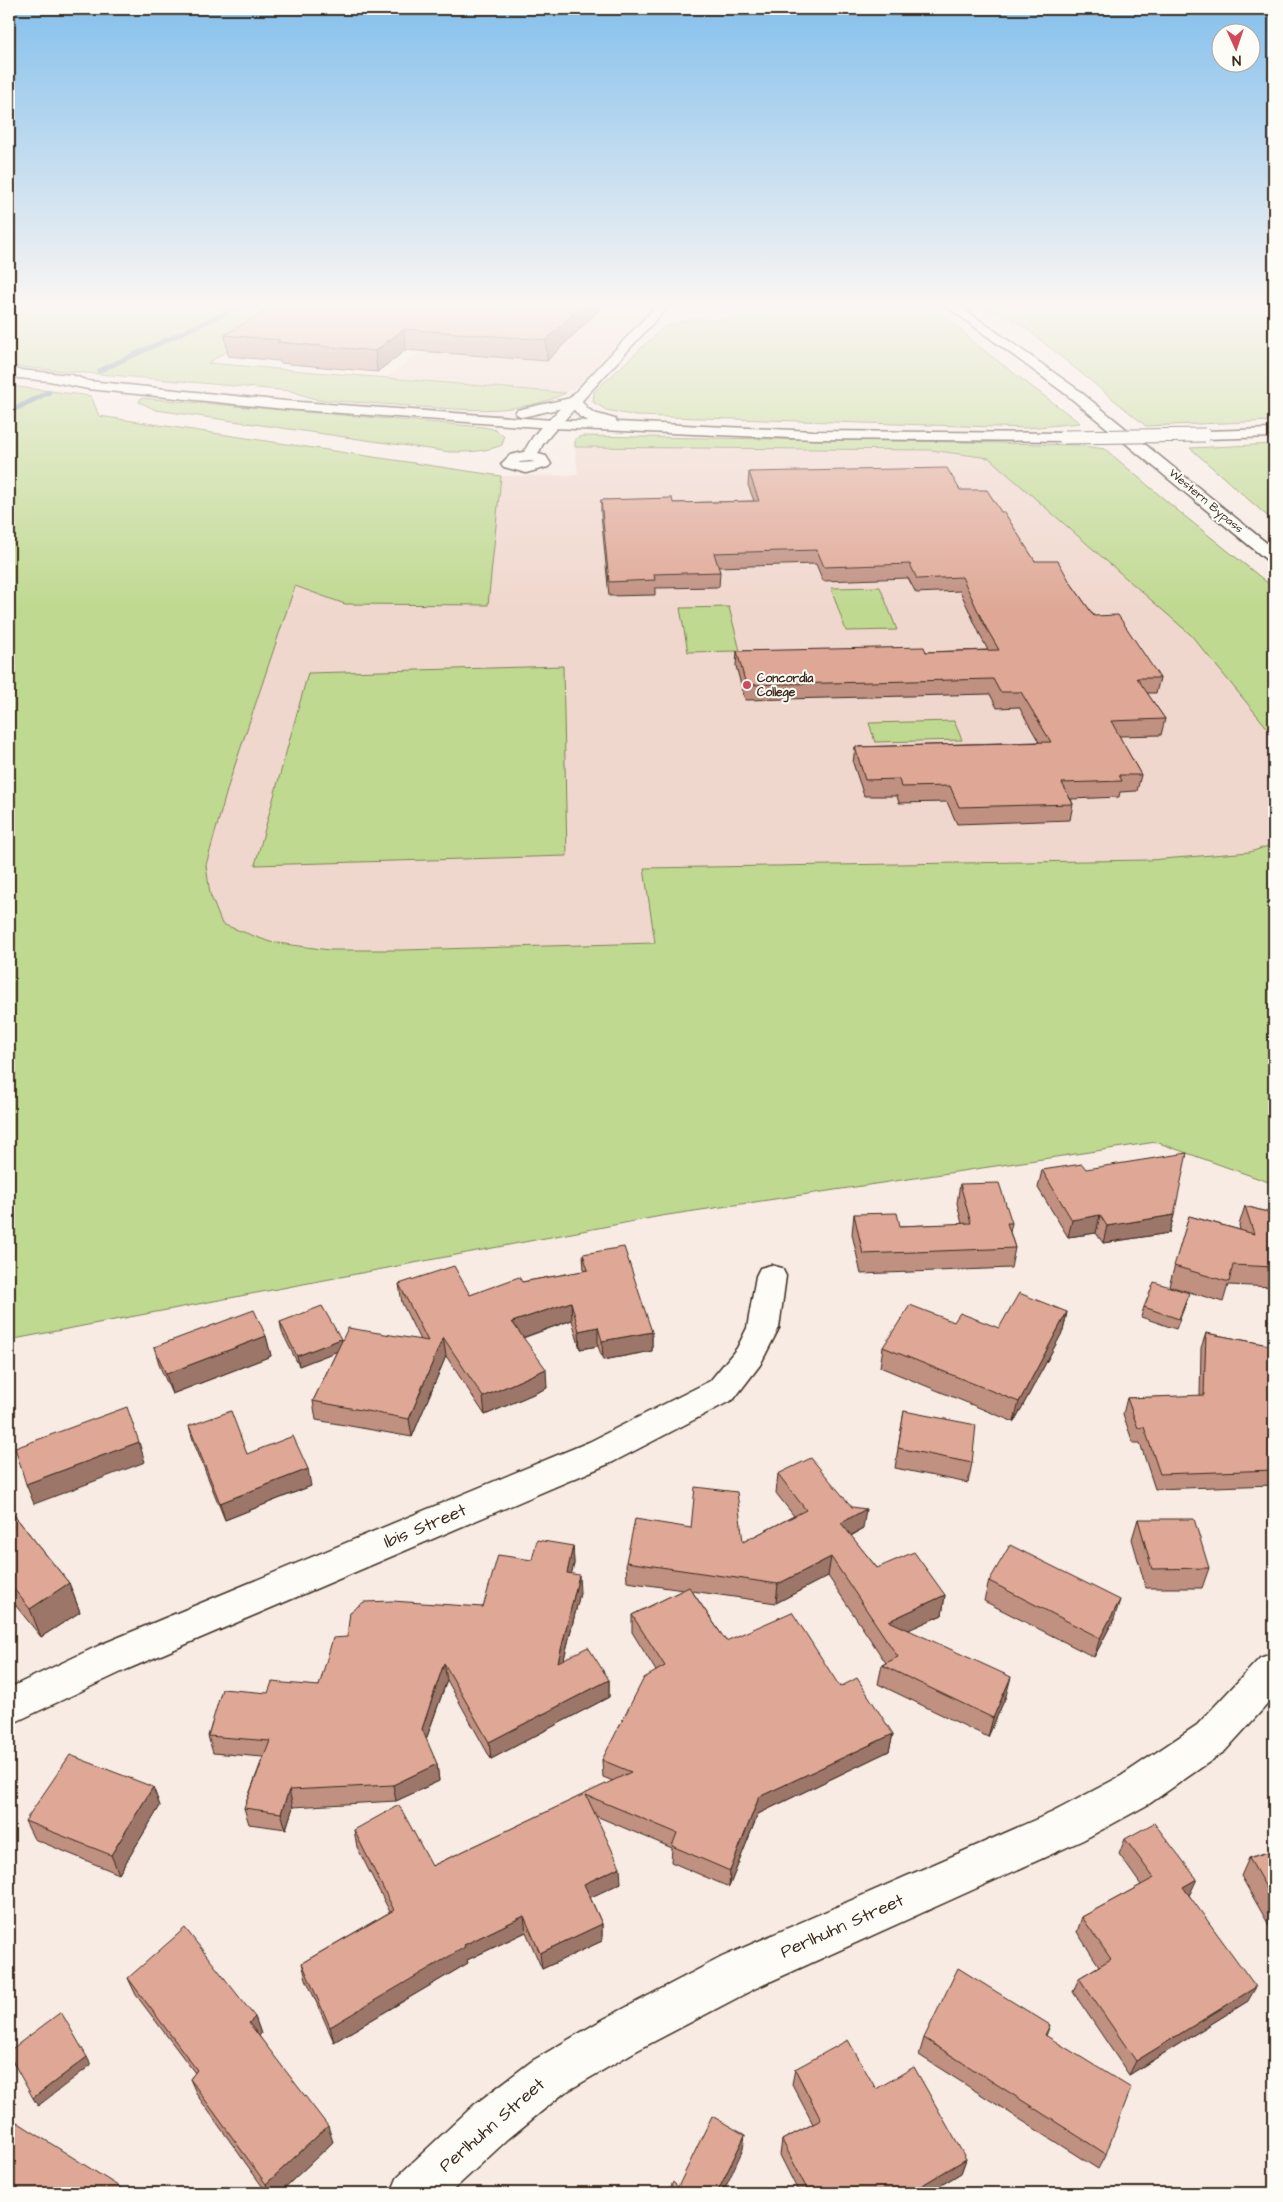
<svg xmlns="http://www.w3.org/2000/svg" width="1283" height="2202" font-family="'Architects Daughter',sans-serif">
	<style>
		.built { fill: #f0d7cd }
		.green { fill: #bfd990; stroke: #7d8257 }
		.lines { fill: none; stroke-linecap: round; stroke-linejoin: round }
		.stream { stroke: #6f8f9d; stroke-width: 5 }
		.minor-casing { stroke: #3b2a1e; stroke-width: 3 }
		.tertiary-casing { stroke: #3b2a1e; stroke-width: 3 }
		.secondary-casing { stroke: #3b2a1e; stroke-width: 3 }
		.trunk-casing { stroke: #3b2a1e; stroke-width: 3 }
		.minor { fill: #fdfcf7; fill-rule: evenodd }
		.tertiary { fill: #fdfcf7; fill-rule: evenodd }
		.secondary { fill: #fdfcf7; fill-rule: evenodd }
		.trunk { fill: #fdfcf7; fill-rule: evenodd }
		.secondary-bridge-casing { stroke: #3b2a1e; stroke-width: 15; stroke-linecap: butt }
		.secondary-bridge { stroke: #fdfcf7; stroke-width: 13 }
		.wall { fill: #c09081; stroke: #3b2a1e }
		.shaded-wall { fill: #9c7669; stroke: #3b2a1e }
		.building { fill: #dfa896; stroke: #3b2a1e }
		.poi-dot { fill: #d1495b; stroke: #fdfcf7; stroke-width: 2 }
		.labels { text-anchor: middle; dominant-baseline: central; stroke-width: 4; stroke-linejoin: round; paint-order: stroke }
		.far-street-label { font-size: 12px; fill: #3b2a1e; stroke: #fdfcf7 }
		.far-poi-label { font-size: 12px; font-weight: bold; fill: #3b2a1e; stroke: #fdfcf7; text-anchor: start }
		.near-street-label { font-size: 18px; fill: #3b2a1e; stroke: #fdfcf7 }
	</style>
	<rect width="100%" height="100%" fill="#f7ebe4"/>
	<filter id="ink" filterUnits="userSpaceOnUse"><feTurbulence type="fractalNoise" baseFrequency=".02" numOctaves="2"/><feDisplacementMap in="SourceGraphic" scale="10" xChannelSelector="R" yChannelSelector="G"/><feConvolveMatrix kernelMatrix="1 2 1 2 8 2 1 2 1" color-interpolation-filters="sRGB"/></filter>
	<g filter="url(#ink)">
		<g class="built">
			<polygon points="526,302 644,302 637,313 651,314 575,388 566,393 385,379 481,303"/>
			<polygon points="575,447 931,450 989,457 1191,635 1274,736 1274,844 1250,852 1150,860 645,868 655,943 402,950 329,950 270,942 222,924 210,894 206,865 230,780 295,586 345,604 487,604 501,476 578,475"/>
		</g>
		<g class="green">
			<path d="M9,302H292L272,323L208,363L566,393C518,415 471,410 420,407C386,404 352,402 318,400L291,391L9,366Z"/>
			<polygon points="746,302 929,302 978,346 1080,423 1027,428 636,416 606,410 593,402 594,392 664,327 694,318 714,320 733,317"/>
			<polygon points="967,302 1274,302 1274,421 1146,426 1027,329 1009,317"/>
			<polygon points="9,386 91,396 99,416 501,476 488,605 345,604 295,586 230,780 206,865 210,894 222,924 270,942 329,950 402,950 655,943 644,868 1150,860 1250,852 1274,844 1274,1184 1156,1142 661,1216 9,1340"/>
			<path d="M141,398L472,426C483,427 497,427 504,437L502,445C485,452 469,452 450,452L156,410L139,402Z"/>
			<polygon points="582,436 963,442 1078,445 1105,449 1177,510 1274,588 1274,736 1191,635 989,458 931,450 575,447 575,439"/>
			<polygon points="1274,444 1274,522 1190,448"/>
			<polygon points="880,587 897,630 846,631 831,588"/>
			<polygon points="729,607 740,651 688,652 680,608"/>
			<polygon points="563,666 567,856 255,865 308,673"/>
			<polygon points="954,721 962,740 875,742 869,723"/>
		</g>
		<g class="lines">
			<g class="stream">
				<polyline points="99,371 227,312 241,302"/>
				<polyline points="9,412 49,392"/>
			</g>
			<g class="minor-casing">
				<g id="minor">
					<path d="M553,420L560,424L543,444L538,454L546,456L551,464L548,467L526,473L504,467L501,464L510,455L524,452C530,441 540,423 553,420ZM530,461L535,462L519,463L520,462Z"/>
					<polygon points="771,1265 782,1268 786,1276 779,1328 760,1365 734,1399 613,1462 128,1669 9,1725 9,1688 100,1645 589,1442 710,1381 737,1348 747,1328 756,1276 760,1268"/>
					<polygon points="1274,1653 1274,1697 1225,1751 1149,1804 1083,1840 754,1989 634,2052 564,2093 508,2139 450,2193 391,2193 398,2176 474,2105 532,2061 602,2020 722,1957 1053,1812 1121,1776 1197,1725 1260,1658"/>
				</g>
			</g>
			<g class="tertiary-casing">
				<polygon id="tertiary" points="660,302 672,302 558,427 548,427 546,424 548,421"/>
			</g>
			<g class="secondary-casing">
				<g id="secondary">
					<polygon points="9,369 72,375 88,381 285,401 553,420 589,421 580,417 571,406 522,417 515,413 517,410 575,397 580,398 587,408 594,413 615,419 617,422 814,431 1064,433 1069,434 1071,437 1069,440 1064,441 814,439 553,428 285,409 88,389 49,381 9,377"/>
					<polygon points="1274,429 1274,437 1205,439 1198,435 1205,431"/>
				</g>
			</g>
			<g class="trunk-casing">
				<polygon id="trunk" points="941,302 954,302 1077,389 1274,549 1274,562 1268,561 1067,395"/>
			</g>
			<use href="#minor" class="minor"/>
			<use href="#tertiary" class="tertiary"/>
			<use href="#secondary" class="secondary"/>
			<use href="#trunk" class="trunk"/>
			<g class="secondary-bridge-casing">
				<polyline id="secondary-bridge" points="1064,437 1205,435"/>
			</g>
			<use href="#secondary-bridge" class="secondary-bridge"/>
		</g>
		<g class="wall">
			<polygon points="607,302 547,361 406,350 377,372 280,363 279,361 228,356 225,335"/>
			<polygon points="749,472 960,490 1001,512 1035,561 1070,582 1094,616 1160,678 1156,693 1147,693 1165,719 1161,735 1119,736 1141,775 1137,791 1120,792 1119,797 1071,799 1073,804 1070,820 957,824 947,802 899,803 897,796 864,796 853,763 855,747 1039,742 1019,707 997,708 990,694 745,700 736,666 737,651 926,652 988,650 982,639 960,591 916,593 908,578 823,581 816,564 718,567 720,572 719,587 655,588 655,595 609,596 601,514 601,500 673,503 754,501 748,485"/>
			<polygon points="1086,1169 1174,1215 1169,1233 1103,1243 1096,1233 1068,1237 1038,1188 1042,1170"/>
			<polygon points="960,1184 1012,1223 1010,1232 1015,1248 1011,1268 861,1274 852,1234 854,1214 900,1226 962,1224 957,1203"/>
			<polygon points="1245,1206 1274,1214 1274,1287 1228,1285 1223,1302 1169,1286 1189,1216 1240,1230 1239,1225"/>
			<polygon points="583,1254 652,1332 652,1351 603,1360 598,1346 580,1349 572,1320 523,1338 547,1388 485,1415 446,1356 412,1437 316,1420 313,1401 337,1351 299,1366 282,1332 280,1322 341,1339 342,1342 420,1340 402,1303 399,1284 470,1295 522,1282 584,1271"/>
			<polygon points="1186,1303 1176,1329 1141,1317 1144,1307"/>
			<polygon points="1067,1312 1063,1331 1014,1422 880,1367 883,1347 954,1322 999,1328"/>
			<polygon points="1206,1333 1274,1346 1274,1485 1155,1489 1140,1443 1133,1443 1123,1414 1127,1398 1200,1396 1201,1348"/>
			<polygon points="266,1336 271,1356 172,1394 160,1367 154,1347"/>
			<polygon points="904,1411 972,1463 968,1483 895,1468"/>
			<polygon points="189,1426 247,1454 311,1486 225,1520 194,1443"/>
			<polygon points="778,1474 863,1529 851,1536 877,1568 945,1595 942,1615 908,1630 1006,1696 988,1737 878,1684 882,1665 886,1663 828,1576 776,1603 692,1591 726,1641 840,1687 893,1734 889,1751 758,1814 729,1887 671,1862 672,1848 596,1816 621,1883 590,1897 602,1924 602,1941 542,1969 526,1932 467,1960 468,1963 334,2042 306,1979 302,1963 390,1912 357,1847 354,1830 432,1866 613,1781 603,1777 602,1760 656,1671 632,1632 632,1615 683,1590 627,1582 626,1562 743,1542 794,1516 776,1493"/>
			<polygon points="9,1509 69,1583 80,1612 41,1637 16,1606 9,1610"/>
			<polygon points="1138,1519 1209,1568 1202,1588 1146,1588 1132,1539"/>
			<polygon points="573,1546 574,1564 571,1574 580,1593 564,1659 609,1680 609,1697 491,1759 447,1680 426,1740 437,1764 439,1781 396,1801 293,1807 286,1829 249,1824 244,1808 263,1757 213,1753 208,1736 268,1693 319,1686 347,1637 483,1607 532,1560"/>
			<polygon points="989,1581 1114,1619 1094,1657 984,1601"/>
			<polygon points="153,1787 160,1806 119,1874 34,1839 25,1821"/>
			<polygon points="1125,1839 1190,1894 1189,1895 1248,2001 1129,2075 1073,1992 1079,1978 1099,1966 1077,1932 1082,1917 1141,1885 1119,1854"/>
			<polygon points="1274,1850 1274,1934 1241,1876 1249,1858"/>
			<polygon points="128,1978 255,2017 261,2034 259,2036 333,2142 279,2193 267,2193 197,2095 190,2079 195,2073 136,1995"/>
			<polygon points="1050,2025 1046,2036 1106,2154 1098,2169 919,2055 924,2038"/>
			<polygon points="795,2069 876,2089 966,2159 961,2173 928,2193 799,2193 780,2155 782,2140 813,2124 792,2084"/>
		</g>
		<g class="shaded-wall">
			<polygon points="586,302 607,302 547,361 546,340"/>
			<polygon points="404,329 406,350 377,372 375,351"/>
			<polygon points="1100,1215 1096,1233 1068,1237 1072,1220"/>
			<polygon points="1174,1215 1169,1233 1103,1243 1107,1226"/>
			<polygon points="571,1302 572,1320 513,1341 512,1322"/>
			<polygon points="1067,1312 1063,1331 1014,1422 1019,1402"/>
			<polygon points="598,1327 598,1346 580,1349 579,1331"/>
			<polygon points="652,1332 652,1351 603,1360 602,1341"/>
			<polygon points="266,1336 271,1356 172,1394 166,1374"/>
			<polygon points="443,1337 446,1356 412,1437 409,1419"/>
			<polygon points="341,1339 343,1349 299,1366 297,1356"/>
			<polygon points="546,1369 547,1388 485,1415 483,1397"/>
			<polygon points="139,1442 145,1462 34,1504 26,1484"/>
			<polygon points="308,1469 311,1486 225,1520 220,1503"/>
			<polygon points="866,1509 863,1529 838,1542 841,1523"/>
			<polygon points="573,1546 574,1564 567,1591 567,1573"/>
			<polygon points="831,1557 828,1576 776,1603 778,1584"/>
			<polygon points="579,1575 580,1593 559,1679 558,1662"/>
			<polygon points="69,1583 80,1612 41,1637 30,1609"/>
			<polygon points="9,1589 16,1606 9,1610"/>
			<polygon points="945,1595 942,1615 886,1640 889,1621"/>
			<polygon points="1120,1600 1114,1619 1094,1657 1100,1638"/>
			<polygon points="444,1663 447,1680 424,1745 422,1729"/>
			<polygon points="1011,1677 1006,1696 988,1737 993,1718"/>
			<polygon points="609,1680 609,1697 491,1759 489,1742"/>
			<polygon points="893,1734 889,1751 758,1814 729,1887 730,1871 759,1797"/>
			<polygon points="437,1764 439,1781 396,1801 393,1785"/>
			<polygon points="153,1787 160,1806 119,1874 111,1855"/>
			<polygon points="289,1790 293,1807 286,1829 281,1813"/>
			<polygon points="620,1867 621,1883 585,1900 584,1884"/>
			<polygon points="1197,1879 1190,1894 1176,1902 1183,1887"/>
			<polygon points="524,1916 526,1932 467,1960 468,1963 334,2042 330,2027 464,1945"/>
			<polygon points="602,1924 602,1941 542,1969 540,1953"/>
			<polygon points="1256,1987 1248,2001 1129,2075 1136,2061"/>
			<polygon points="255,2017 261,2034 255,2040 249,2023"/>
			<polygon points="87,2057 91,2065 38,2106 33,2098"/>
			<polygon points="328,2126 333,2142 279,2193 269,2193 266,2184"/>
			<polygon points="745,2135 743,2149 723,2193 717,2193"/>
			<polygon points="966,2159 961,2173 928,2193 909,2193"/>
		</g>
		<g class="building">
			<polygon points="280,302 586,302 546,340 404,329 375,351 277,342 280,340 225,335"/>
			<polygon points="947,468 960,490 987,490 1001,512 1004,512 1035,561 1058,561 1070,582 1094,616 1118,615 1160,678 1137,678 1165,719 1111,721 1141,775 1119,775 1122,781 1062,783 1073,804 959,807 950,786 901,787 899,779 865,780 855,747 1051,742 1021,692 1000,692 993,679 746,685 737,651 924,647 926,652 999,650 984,624 962,577 917,579 910,564 824,567 817,550 714,553 720,572 654,574 655,580 609,582 601,500 672,498 673,503 759,501 749,472"/>
			<polygon points="1187,1153 1174,1215 1107,1226 1100,1215 1072,1220 1042,1170 1082,1164 1086,1169"/>
			<polygon points="999,1183 1012,1223 1007,1223 1015,1248 863,1254 854,1214 897,1213 900,1226 971,1223 960,1184"/>
			<polygon points="1245,1206 1274,1214 1274,1267 1233,1265 1229,1282 1174,1266 1189,1216 1254,1234"/>
			<polygon points="624,1247 652,1332 602,1341 598,1327 579,1331 571,1302 512,1322 546,1369 483,1397 443,1337 409,1419 313,1401 348,1328 428,1341 399,1284 454,1266 470,1295 519,1277 522,1282 588,1270 583,1254"/>
			<polygon points="1154,1282 1189,1293 1179,1319 1144,1307"/>
			<polygon points="1019,1293 1067,1312 1019,1402 883,1347 910,1305 954,1322 960,1313 999,1328"/>
			<polygon points="322,1306 341,1339 297,1356 280,1322"/>
			<polygon points="254,1310 266,1336 166,1374 154,1347"/>
			<polygon points="1206,1333 1274,1346 1274,1470 1160,1474 1144,1427 1138,1428 1127,1398 1204,1395"/>
			<polygon points="127,1407 139,1442 26,1484 15,1448"/>
			<polygon points="231,1411 247,1454 293,1436 308,1469 220,1503 189,1426"/>
			<polygon points="904,1411 976,1425 972,1463 898,1448"/>
			<polygon points="811,1458 852,1507 866,1509 841,1523 877,1568 914,1552 945,1595 889,1621 1011,1677 993,1718 882,1665 898,1657 831,1557 778,1584 626,1562 635,1519 691,1528 695,1487 737,1492 743,1542 806,1510 778,1474"/>
			<polygon points="9,1509 69,1583 30,1609 9,1583"/>
			<polygon points="1138,1519 1194,1519 1209,1568 1152,1569"/>
			<polygon points="537,1540 573,1546 567,1573 579,1575 558,1662 588,1647 609,1680 489,1742 444,1663 422,1729 437,1764 393,1785 289,1790 281,1813 244,1808 270,1741 208,1736 222,1689 268,1693 272,1682 319,1686 333,1638 347,1637 350,1612 364,1602 392,1601 483,1607 498,1555 532,1560"/>
			<polygon points="1010,1545 1120,1600 1100,1638 989,1581"/>
			<polygon points="689,1587 726,1641 792,1612 840,1687 857,1678 893,1734 759,1797 730,1871 672,1846 677,1833 586,1795 620,1867 584,1884 602,1924 540,1953 524,1916 464,1945 465,1947 330,2027 302,1963 394,1910 354,1830 399,1805 432,1866 631,1772 602,1760 644,1678 665,1666 632,1615"/>
			<polygon points="70,1755 153,1787 111,1855 25,1821"/>
			<polygon points="1154,1823 1197,1879 1183,1887 1256,1987 1136,2061 1079,1978 1111,1959 1082,1917 1154,1878 1125,1839"/>
			<polygon points="1274,1850 1274,1901 1249,1858"/>
			<polygon points="185,1928 255,2017 249,2023 328,2126 266,2184 190,2079 197,2070 128,1978"/>
			<polygon points="958,1968 1050,2025 1045,2035 1131,2088 1106,2154 924,2038"/>
			<polygon points="61,2012 87,2057 33,2098 9,2055 9,2051"/>
			<polygon points="848,2040 876,2089 914,2067 966,2159 909,2193 809,2193 782,2140 821,2120 795,2069"/>
			<polygon points="712,2116 745,2135 717,2193 668,2193 673,2182 678,2187"/>
			<polygon points="9,2117 129,2193 9,2193"/>
		</g>
	</g>
	<linearGradient id="sky" x2="0" y2="1"><stop stop-color="#85c0ec"/><stop offset="0.5" stop-color="#fbf6f3"/><stop offset="1" stop-color="#fbf6f3" stop-opacity="0"/></linearGradient>
	<rect width="1283" height="610" fill="url(#sky)"/>
	<circle class="poi-dot" cx="747" cy="685" r="5"/>
	<g class="labels">
		<g class="far-street-label">
			<text transform="translate(1206 501) rotate(40)">Western Bypass</text>
		</g>
		<g class="far-poi-label">
			<text x="757" y="678">Concordia<tspan x="757" dy="14">College</tspan></text>
		</g>
		<g class="near-street-label">
			<text transform="translate(425 1526) rotate(-23)">Ibis Street</text>
			<text transform="translate(842 1926) rotate(-24)">Perlhuhn Street</text>
			<text transform="translate(492 2125) rotate(-41)">Perlhuhn Street</text>
		</g>
	</g>
	<rect width="1283" height="2202" fill="none" stroke="#fdfcf7" stroke-width="30"/>
	<rect x="15" y="15" width="1253" height="2172" fill="none" stroke="#3b2a1e" stroke-width="2" filter="url(#ink)"/>
	<g transform="translate(1236 48) rotate(177)"><circle r="24" fill="#fdfcf7" stroke="#afa8a0"/>
	<path d="M0-4L9 19L0 12L-9 19Z" fill="#d1495b"/>
	<text y="-8" font-size="14" font-weight="bold" text-anchor="middle" fill="#3b2a1e">N</text>
	</g>
</svg>
